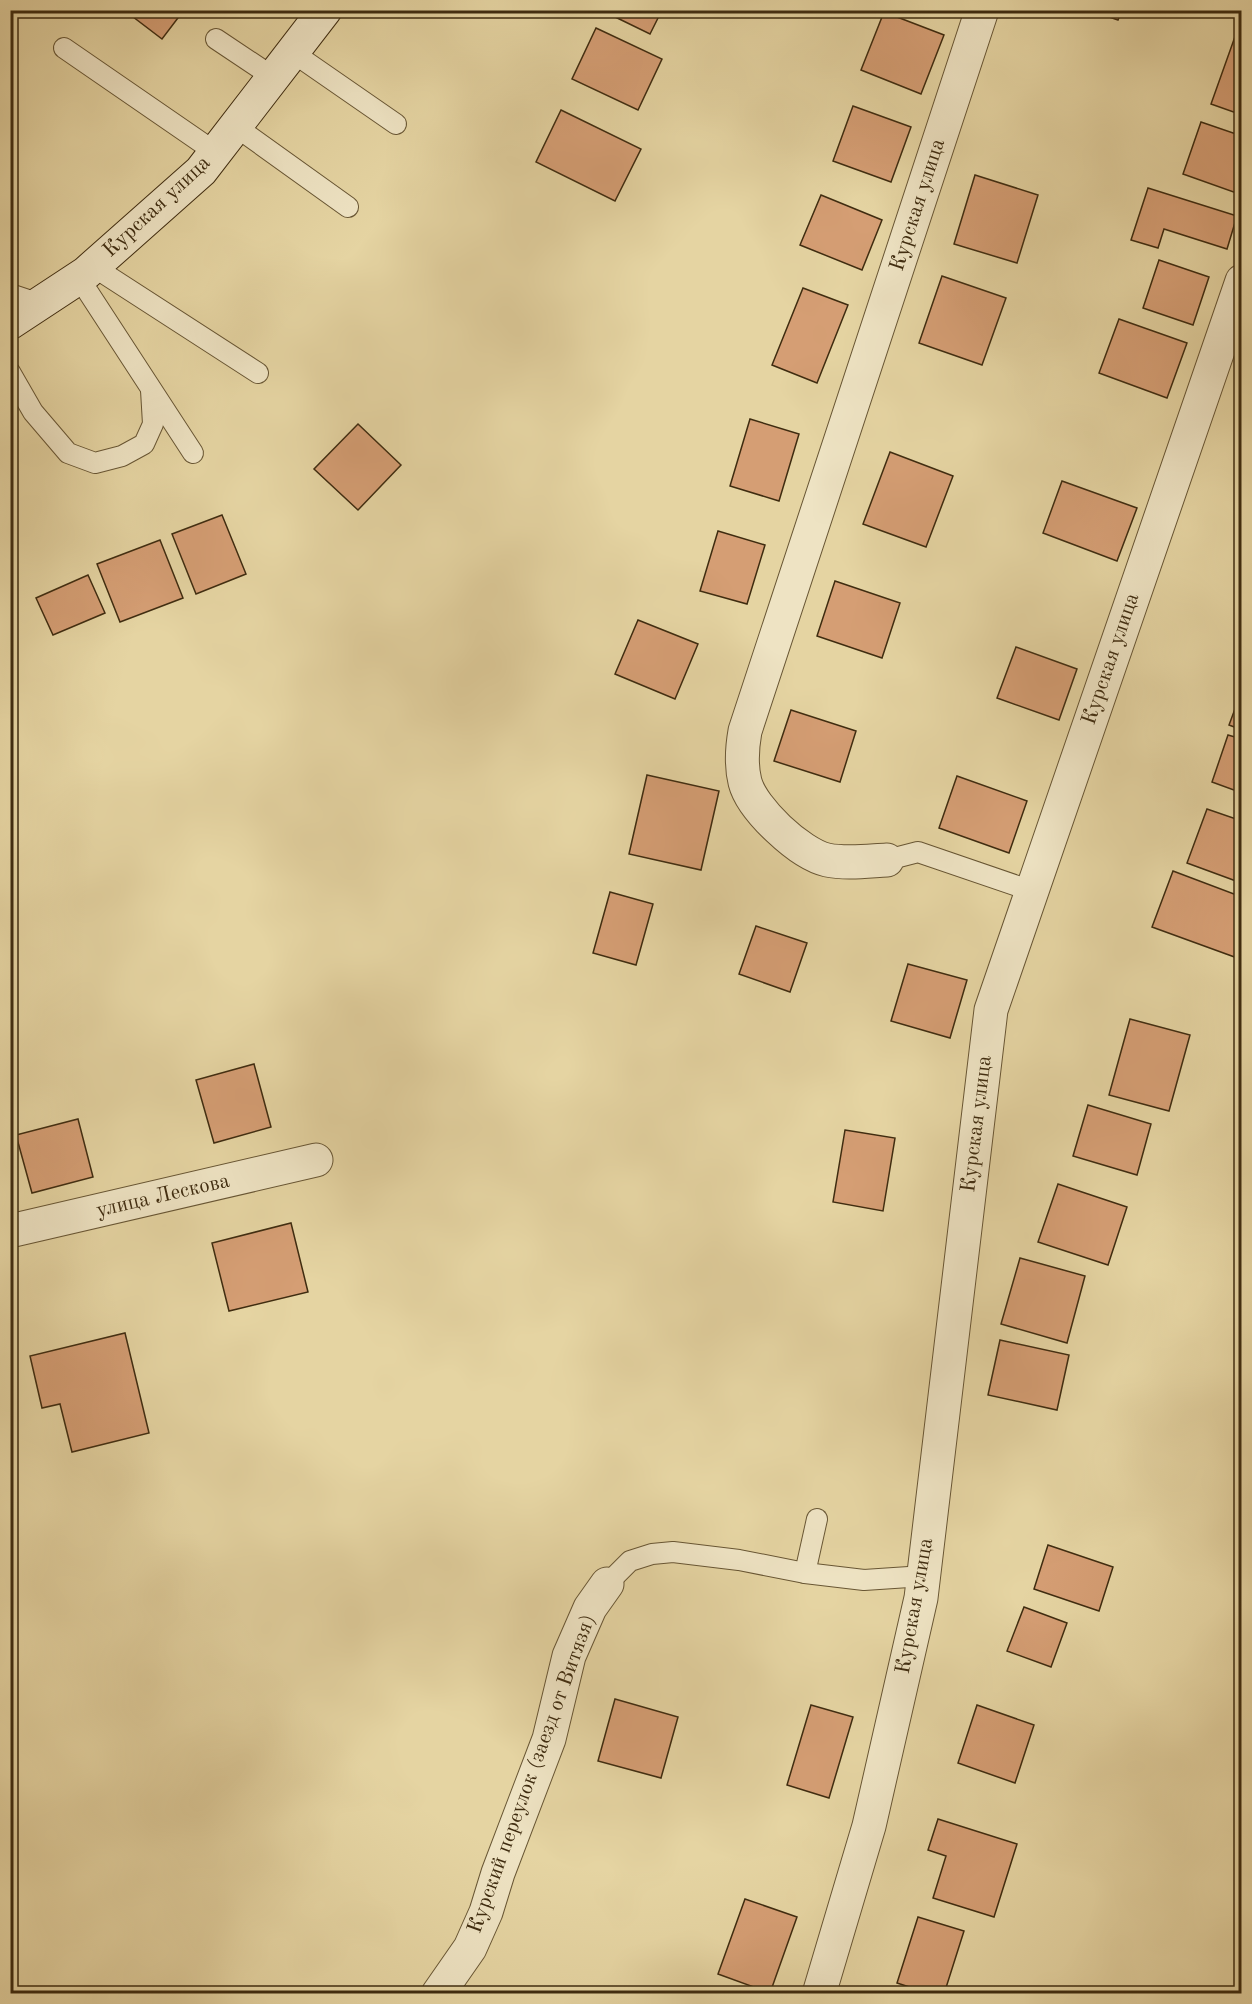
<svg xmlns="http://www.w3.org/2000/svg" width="1252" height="2004" font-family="'Old Standard TT',serif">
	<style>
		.building { fill: #d59e74; stroke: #3f2c10; stroke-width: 1.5 }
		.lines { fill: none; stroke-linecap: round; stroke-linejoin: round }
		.lane-casing { stroke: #685634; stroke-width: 22 }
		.street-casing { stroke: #685634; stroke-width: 35 }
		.secondary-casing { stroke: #3f2c10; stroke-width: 35 }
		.lane { stroke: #eee3c3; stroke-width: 20 }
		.street { stroke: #eee3c3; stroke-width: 33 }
		.secondary { stroke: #eee3c3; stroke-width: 33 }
		.labels { text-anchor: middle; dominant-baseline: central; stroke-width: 4.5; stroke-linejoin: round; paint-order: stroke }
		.street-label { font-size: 21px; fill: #3f2c10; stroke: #eee3c3 }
	</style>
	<rect width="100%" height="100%" fill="#e5d4a2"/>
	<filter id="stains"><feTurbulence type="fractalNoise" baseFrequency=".00333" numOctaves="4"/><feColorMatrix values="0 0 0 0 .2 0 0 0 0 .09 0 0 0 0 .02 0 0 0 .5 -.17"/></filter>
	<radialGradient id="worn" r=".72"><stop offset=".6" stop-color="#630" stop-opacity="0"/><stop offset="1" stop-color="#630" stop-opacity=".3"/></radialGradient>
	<g class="building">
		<polygon points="124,10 184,10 162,39"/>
		<polygon points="608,10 662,10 650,34 607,13"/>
		<polygon points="1089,10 1122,10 1118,20"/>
		<polygon points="884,12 944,35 921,94 861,70"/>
		<polygon points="596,28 662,59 638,110 572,79"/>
		<polygon points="1237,31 1242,33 1242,115 1211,104"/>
		<polygon points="853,106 911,127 891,182 833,161"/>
		<polygon points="561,110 641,149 615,201 536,162"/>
		<polygon points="1201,122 1242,136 1242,195 1183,174"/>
		<polygon points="975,175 1038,195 1017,263 954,244"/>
		<polygon points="1148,188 1237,216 1227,249 1164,229 1158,248 1131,240"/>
		<polygon points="821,195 882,220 862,270 800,245"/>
		<polygon points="1159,260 1209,277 1193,325 1143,308"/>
		<polygon points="942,276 1006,298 982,365 919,343"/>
		<polygon points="803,288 848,305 817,383 772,365"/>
		<polygon points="1119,319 1187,343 1167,398 1099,373"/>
		<polygon points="750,419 799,434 779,501 730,486"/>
		<polygon points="358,424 401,465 358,510 314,469"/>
		<polygon points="890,452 953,476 926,547 863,524"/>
		<polygon points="1062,481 1137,508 1117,561 1043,533"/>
		<polygon points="222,515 246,574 196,594 172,534"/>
		<polygon points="718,531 765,545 747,604 700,591"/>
		<polygon points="160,540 183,598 120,622 97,564"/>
		<polygon points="88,575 105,613 53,635 36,598"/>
		<polygon points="835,581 900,603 882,658 817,636"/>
		<polygon points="638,620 698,644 675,699 615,674"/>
		<polygon points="1016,647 1077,669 1059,720 997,698"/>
		<polygon points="1242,690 1242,730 1229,725"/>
		<polygon points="791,710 856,731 840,782 774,761"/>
		<polygon points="1228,735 1242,739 1242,793 1212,782"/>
		<polygon points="647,775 719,791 701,870 629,854"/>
		<polygon points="957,776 1027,801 1009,853 939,828"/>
		<polygon points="1207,809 1242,821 1242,867 1236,881 1187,863"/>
		<polygon points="1173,871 1242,897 1242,955 1240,959 1152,927"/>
		<polygon points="610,892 653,904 636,965 593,953"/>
		<polygon points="756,926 807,943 790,992 739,974"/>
		<polygon points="908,964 967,980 950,1038 891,1021"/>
		<polygon points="1130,1019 1190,1035 1169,1111 1109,1095"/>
		<polygon points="254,1064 271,1127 214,1143 196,1080"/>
		<polygon points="1088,1105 1151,1124 1137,1175 1073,1156"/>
		<polygon points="78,1119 93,1177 32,1193 16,1135"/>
		<polygon points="845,1130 895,1138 883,1211 833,1202"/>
		<polygon points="1058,1184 1127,1207 1108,1265 1038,1242"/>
		<polygon points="291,1223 308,1292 229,1311 212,1243"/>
		<polygon points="1020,1258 1085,1276 1067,1343 1001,1324"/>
		<polygon points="125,1333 149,1433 72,1452 60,1404 42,1408 30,1356"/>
		<polygon points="1000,1340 1069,1355 1057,1410 988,1395"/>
		<polygon points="1048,1545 1113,1567 1099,1611 1034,1589"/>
		<polygon points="1024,1607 1067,1623 1051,1667 1007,1651"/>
		<polygon points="615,1699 678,1717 661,1778 598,1761"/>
		<polygon points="811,1705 853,1717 829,1798 787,1785"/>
		<polygon points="977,1705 1034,1725 1015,1783 958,1763"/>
		<polygon points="938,1819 1017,1844 994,1917 933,1898 946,1856 928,1850"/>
		<polygon points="745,1899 797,1917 770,1993 718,1974"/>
		<polygon points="918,1917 964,1931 944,1994 931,1994 897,1983"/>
	</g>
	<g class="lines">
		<g class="lane-casing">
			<g id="lane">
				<polyline points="216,39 273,77"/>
				<polyline points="64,48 215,152"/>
				<polyline points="292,52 396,124"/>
				<polyline points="235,126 348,207"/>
				<polyline points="94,267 258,373"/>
				<polyline points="79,278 193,453"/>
				<polyline points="10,294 40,304"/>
				<polyline points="10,372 33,412 68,453 95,463 122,456 144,444 153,424 151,390"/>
				<polyline points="887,860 918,852 1032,891"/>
				<polyline points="805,1573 817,1519"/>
				<polyline points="607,1584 630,1561 652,1554 673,1552 739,1560 805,1573 864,1580 924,1576"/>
			</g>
		</g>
		<g class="street-casing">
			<g id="street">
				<path d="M887,860C868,861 846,864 827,860C800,854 752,809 745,782C741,766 742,748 745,731L982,10"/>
				<polyline points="10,1231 316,1160"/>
				<polyline points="438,1994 470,1948 486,1912 498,1873 549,1739 569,1656 590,1608 607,1584"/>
				<polyline points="819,1994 869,1826 921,1598 991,1010 1242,281"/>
			</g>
		</g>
		<g class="secondary-casing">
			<polyline id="secondary" points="10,323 86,273 201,171 325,10"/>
		</g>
		<use href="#lane" class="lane"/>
		<use href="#street" class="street"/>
		<use href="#secondary" class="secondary"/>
	</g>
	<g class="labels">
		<g class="street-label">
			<text transform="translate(918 205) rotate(-72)">Курская улица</text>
			<text transform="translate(157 207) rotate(-43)">Курская улица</text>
			<text transform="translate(1111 659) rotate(-71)">Курская улица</text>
			<text transform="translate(977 1124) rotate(-83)">Курская улица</text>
			<text transform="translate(163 1196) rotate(-13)">улица Лескова</text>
			<text transform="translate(915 1606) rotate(-80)">Курская улица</text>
			<text transform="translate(532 1774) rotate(-70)">Курский переулок (заезд от Витязя)</text>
		</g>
	</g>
	<rect width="1252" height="2004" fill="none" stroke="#e5d4a2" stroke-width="36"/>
	<rect x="12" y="12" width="1228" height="1980" fill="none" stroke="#3f2c10" stroke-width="3"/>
	<rect x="18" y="18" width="1216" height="1968" fill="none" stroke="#3f2c10" stroke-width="1.5"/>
	<rect width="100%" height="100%" filter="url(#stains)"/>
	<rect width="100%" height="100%" fill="url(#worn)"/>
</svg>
